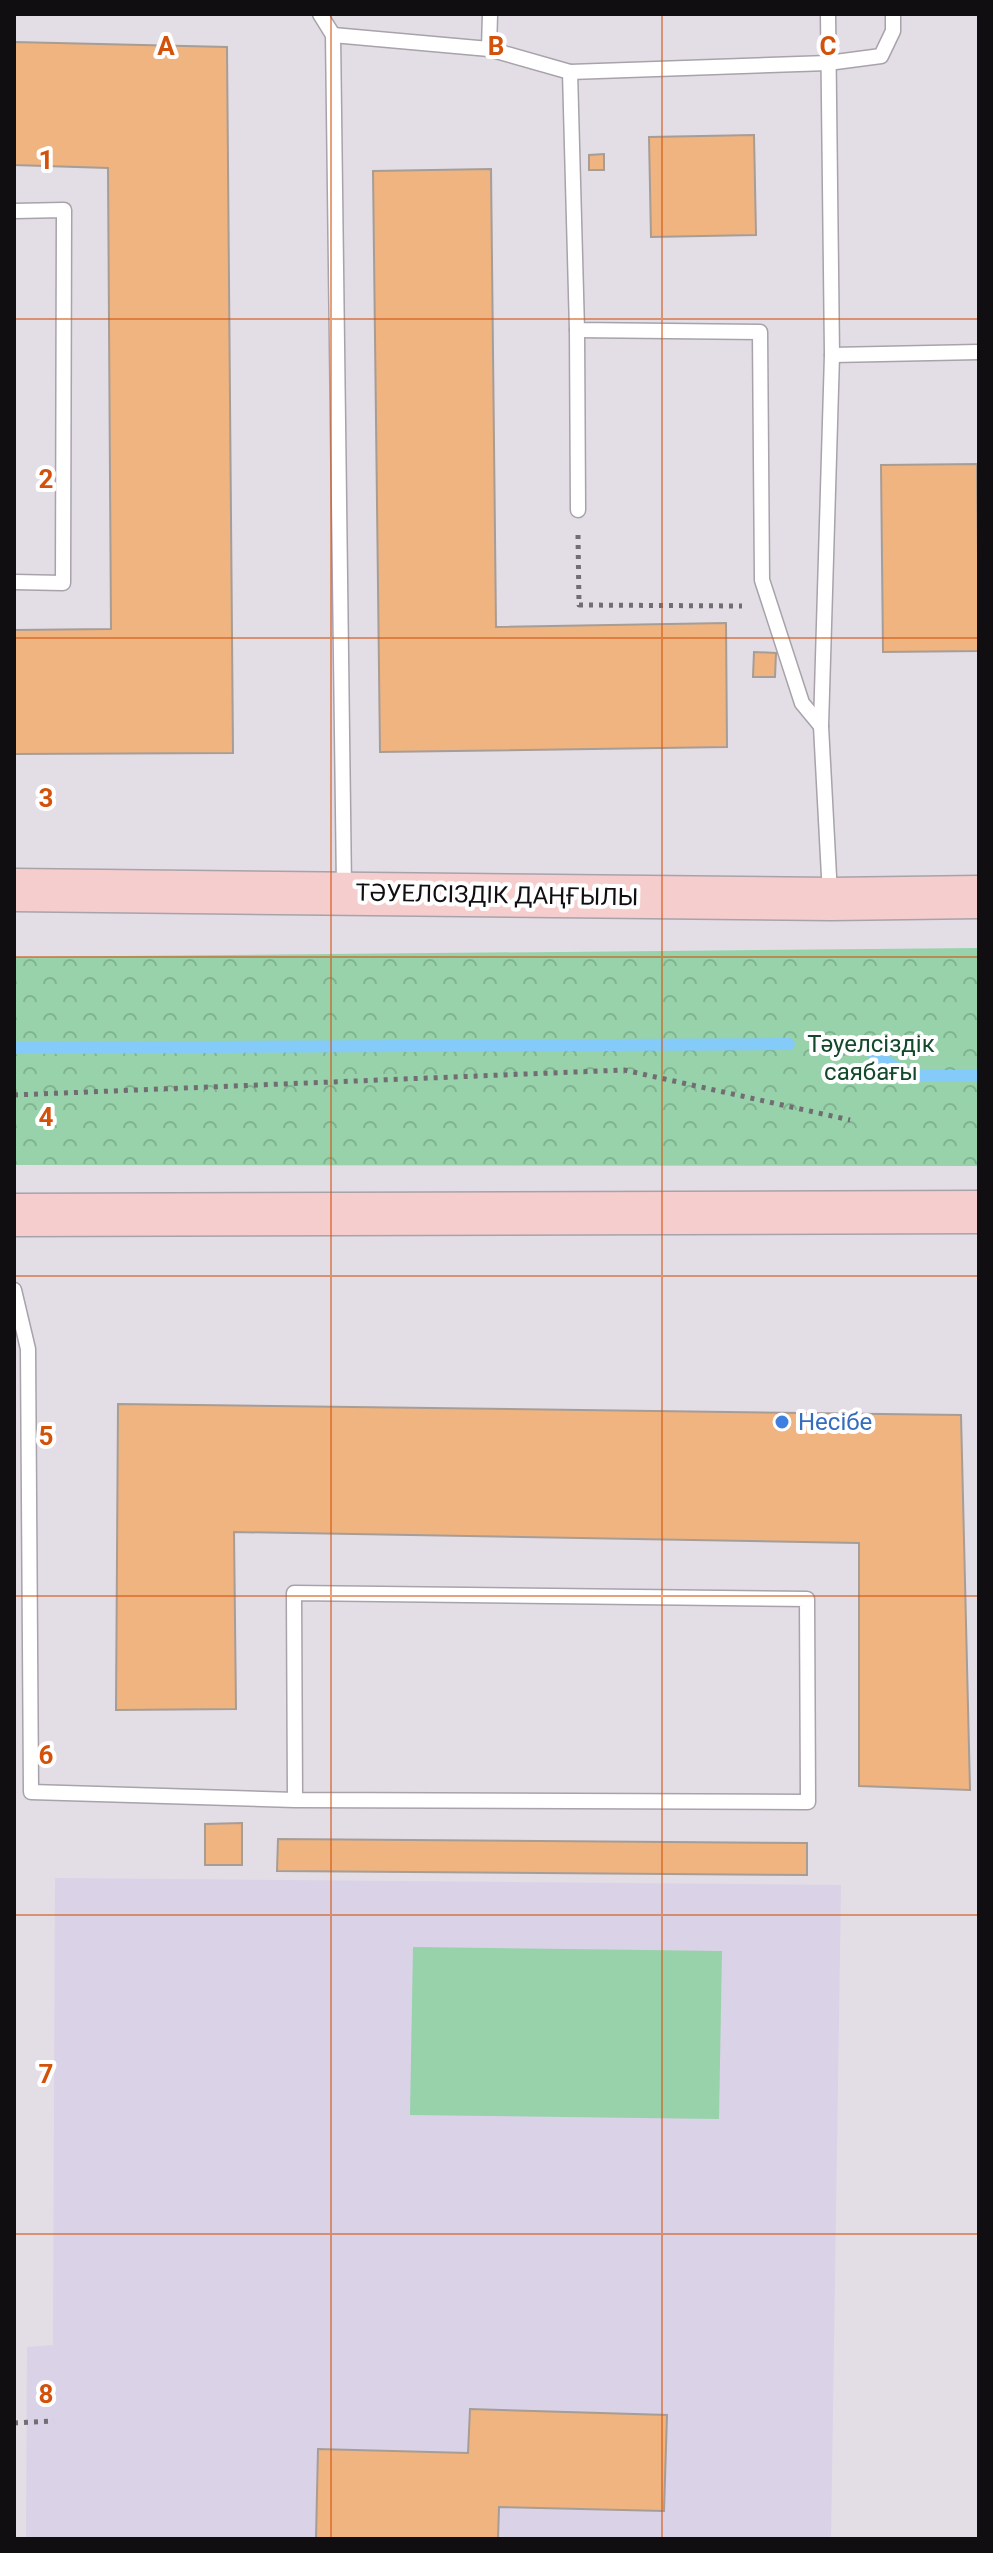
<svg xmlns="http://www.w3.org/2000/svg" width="993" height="2553" font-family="Roboto,sans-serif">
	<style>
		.education { fill: #dad2e7 }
		.grass { fill: #97d2aa }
		.park { fill: url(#park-crowns) }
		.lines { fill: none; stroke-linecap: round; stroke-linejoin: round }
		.stream { stroke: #84cbfa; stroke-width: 12 }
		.building { fill: #f0b480; stroke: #a69d96; stroke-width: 2 }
		.lane-casing { stroke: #a8a2ab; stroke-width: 17 }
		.secondary-casing { stroke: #a8a2ab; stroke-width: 45 }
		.path { stroke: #716d73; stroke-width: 5; stroke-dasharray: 4 6; stroke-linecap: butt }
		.lane { stroke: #fff; stroke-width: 14 }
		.secondary { stroke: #f5cdcc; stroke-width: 42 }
		.grid { fill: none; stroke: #d2520c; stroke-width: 2; stroke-opacity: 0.55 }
		.shop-dot { fill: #3f7fe0; stroke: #fff; stroke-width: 3 }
		.labels { text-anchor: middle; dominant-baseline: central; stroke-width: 8; stroke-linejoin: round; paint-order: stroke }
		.street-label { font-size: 24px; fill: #100e11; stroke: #fff }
		.park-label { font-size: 24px; fill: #14492b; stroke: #fff }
		.shop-label { font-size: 24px; fill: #366cbe; stroke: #fff; text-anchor: start }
		.grid-label { font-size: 26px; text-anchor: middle; font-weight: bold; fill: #d2520c; stroke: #fff; stroke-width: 8; stroke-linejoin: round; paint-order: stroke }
	</style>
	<defs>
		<pattern id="park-crowns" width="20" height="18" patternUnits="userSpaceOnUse" patternTransform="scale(2)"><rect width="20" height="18" fill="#97d2aa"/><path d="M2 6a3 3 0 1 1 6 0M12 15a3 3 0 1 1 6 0" fill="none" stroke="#81b391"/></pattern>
	</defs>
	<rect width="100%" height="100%" fill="#e3dde6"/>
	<polygon class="education" points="55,1878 841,1885 831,2539 26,2539 27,2347 53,2345"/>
	<polygon class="grass" points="413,1947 722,1951 719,2119 410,2115"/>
	<polygon class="park" points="979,948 979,1166 14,1165 14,957"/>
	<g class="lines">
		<g class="stream">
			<polyline points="838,1047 864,1047 909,1076 979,1076"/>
			<polyline points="14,1048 789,1044"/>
		</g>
	</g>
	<g class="building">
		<polygon points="14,42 227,47 233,753 14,754 14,630 111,629 108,168 14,165"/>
		<polygon points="754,135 756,235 651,237 649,137"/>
		<polygon points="604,154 604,170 589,170 589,155"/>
		<polygon points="491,169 496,627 726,623 727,747 380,752 373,171"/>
		<polygon points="977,464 979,651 883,652 881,465"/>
		<polygon points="754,652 776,653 775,677 753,677"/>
		<polygon points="118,1404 961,1415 970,1790 859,1786 859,1543 234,1532 236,1709 116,1710"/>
		<polygon points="242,1823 242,1865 205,1865 205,1824"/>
		<polygon points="278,1839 807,1843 807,1875 277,1871"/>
		<polygon points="470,2409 667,2415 664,2511 499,2507 498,2539 316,2539 318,2449 468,2453"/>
	</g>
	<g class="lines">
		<g class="lane-casing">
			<g id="lane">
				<polyline points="320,14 333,35 344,888"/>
				<polyline points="828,14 832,355 821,726 830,895"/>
				<polyline points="333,35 489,49 570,72 828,63 881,56 893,31 893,14"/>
				<polyline points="489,49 490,14"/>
				<polyline points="570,72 577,330 760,332 762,580 802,703 821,726"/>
				<polyline points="14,211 64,210 63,583 14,582"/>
				<polyline points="577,330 578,510"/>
				<polyline points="832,355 979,352"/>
				<polyline points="14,1290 28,1349 31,1792 295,1800 808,1802 807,1599 294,1593 295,1800"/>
			</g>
		</g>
		<g class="secondary-casing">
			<g id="secondary">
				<polyline points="14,890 831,899 979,897"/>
				<polyline points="14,1215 979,1212"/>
			</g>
		</g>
		<g class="path">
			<polyline points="578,535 579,605 742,606"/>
			<polyline points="14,1095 624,1070 850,1120"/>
			<polyline points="14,2423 54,2421"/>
		</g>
		<use href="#lane" class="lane"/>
		<use href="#secondary" class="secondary"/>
	</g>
	<path class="grid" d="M331,14V2539M662,14V2539M14,319H979M14,638H979M14,957H979M14,1276H979M14,1596H979M14,1915H979M14,2234H979"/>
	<circle class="shop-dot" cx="782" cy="1422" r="8"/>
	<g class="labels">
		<g class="street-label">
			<text transform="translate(497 895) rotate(1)">ТӘУЕЛСІЗДІК ДАҢҒЫЛЫ</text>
		</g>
		<g class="park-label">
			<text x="871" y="1044">Тәуелсіздік<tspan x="871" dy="28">саябағы</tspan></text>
		</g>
		<g class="shop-label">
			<text x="798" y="1422">Несiбе</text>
		</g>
	</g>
	<g class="grid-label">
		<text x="166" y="55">A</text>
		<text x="496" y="55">B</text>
		<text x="828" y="55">C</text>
		<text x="46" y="169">1</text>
		<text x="46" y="488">2</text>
		<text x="46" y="807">3</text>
		<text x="46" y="1126">4</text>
		<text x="46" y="1445">5</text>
		<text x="46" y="1764">6</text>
		<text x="46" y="2083">7</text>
		<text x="46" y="2403">8</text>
	</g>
	<rect width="993" height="2553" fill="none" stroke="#100e11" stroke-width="32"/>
</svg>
